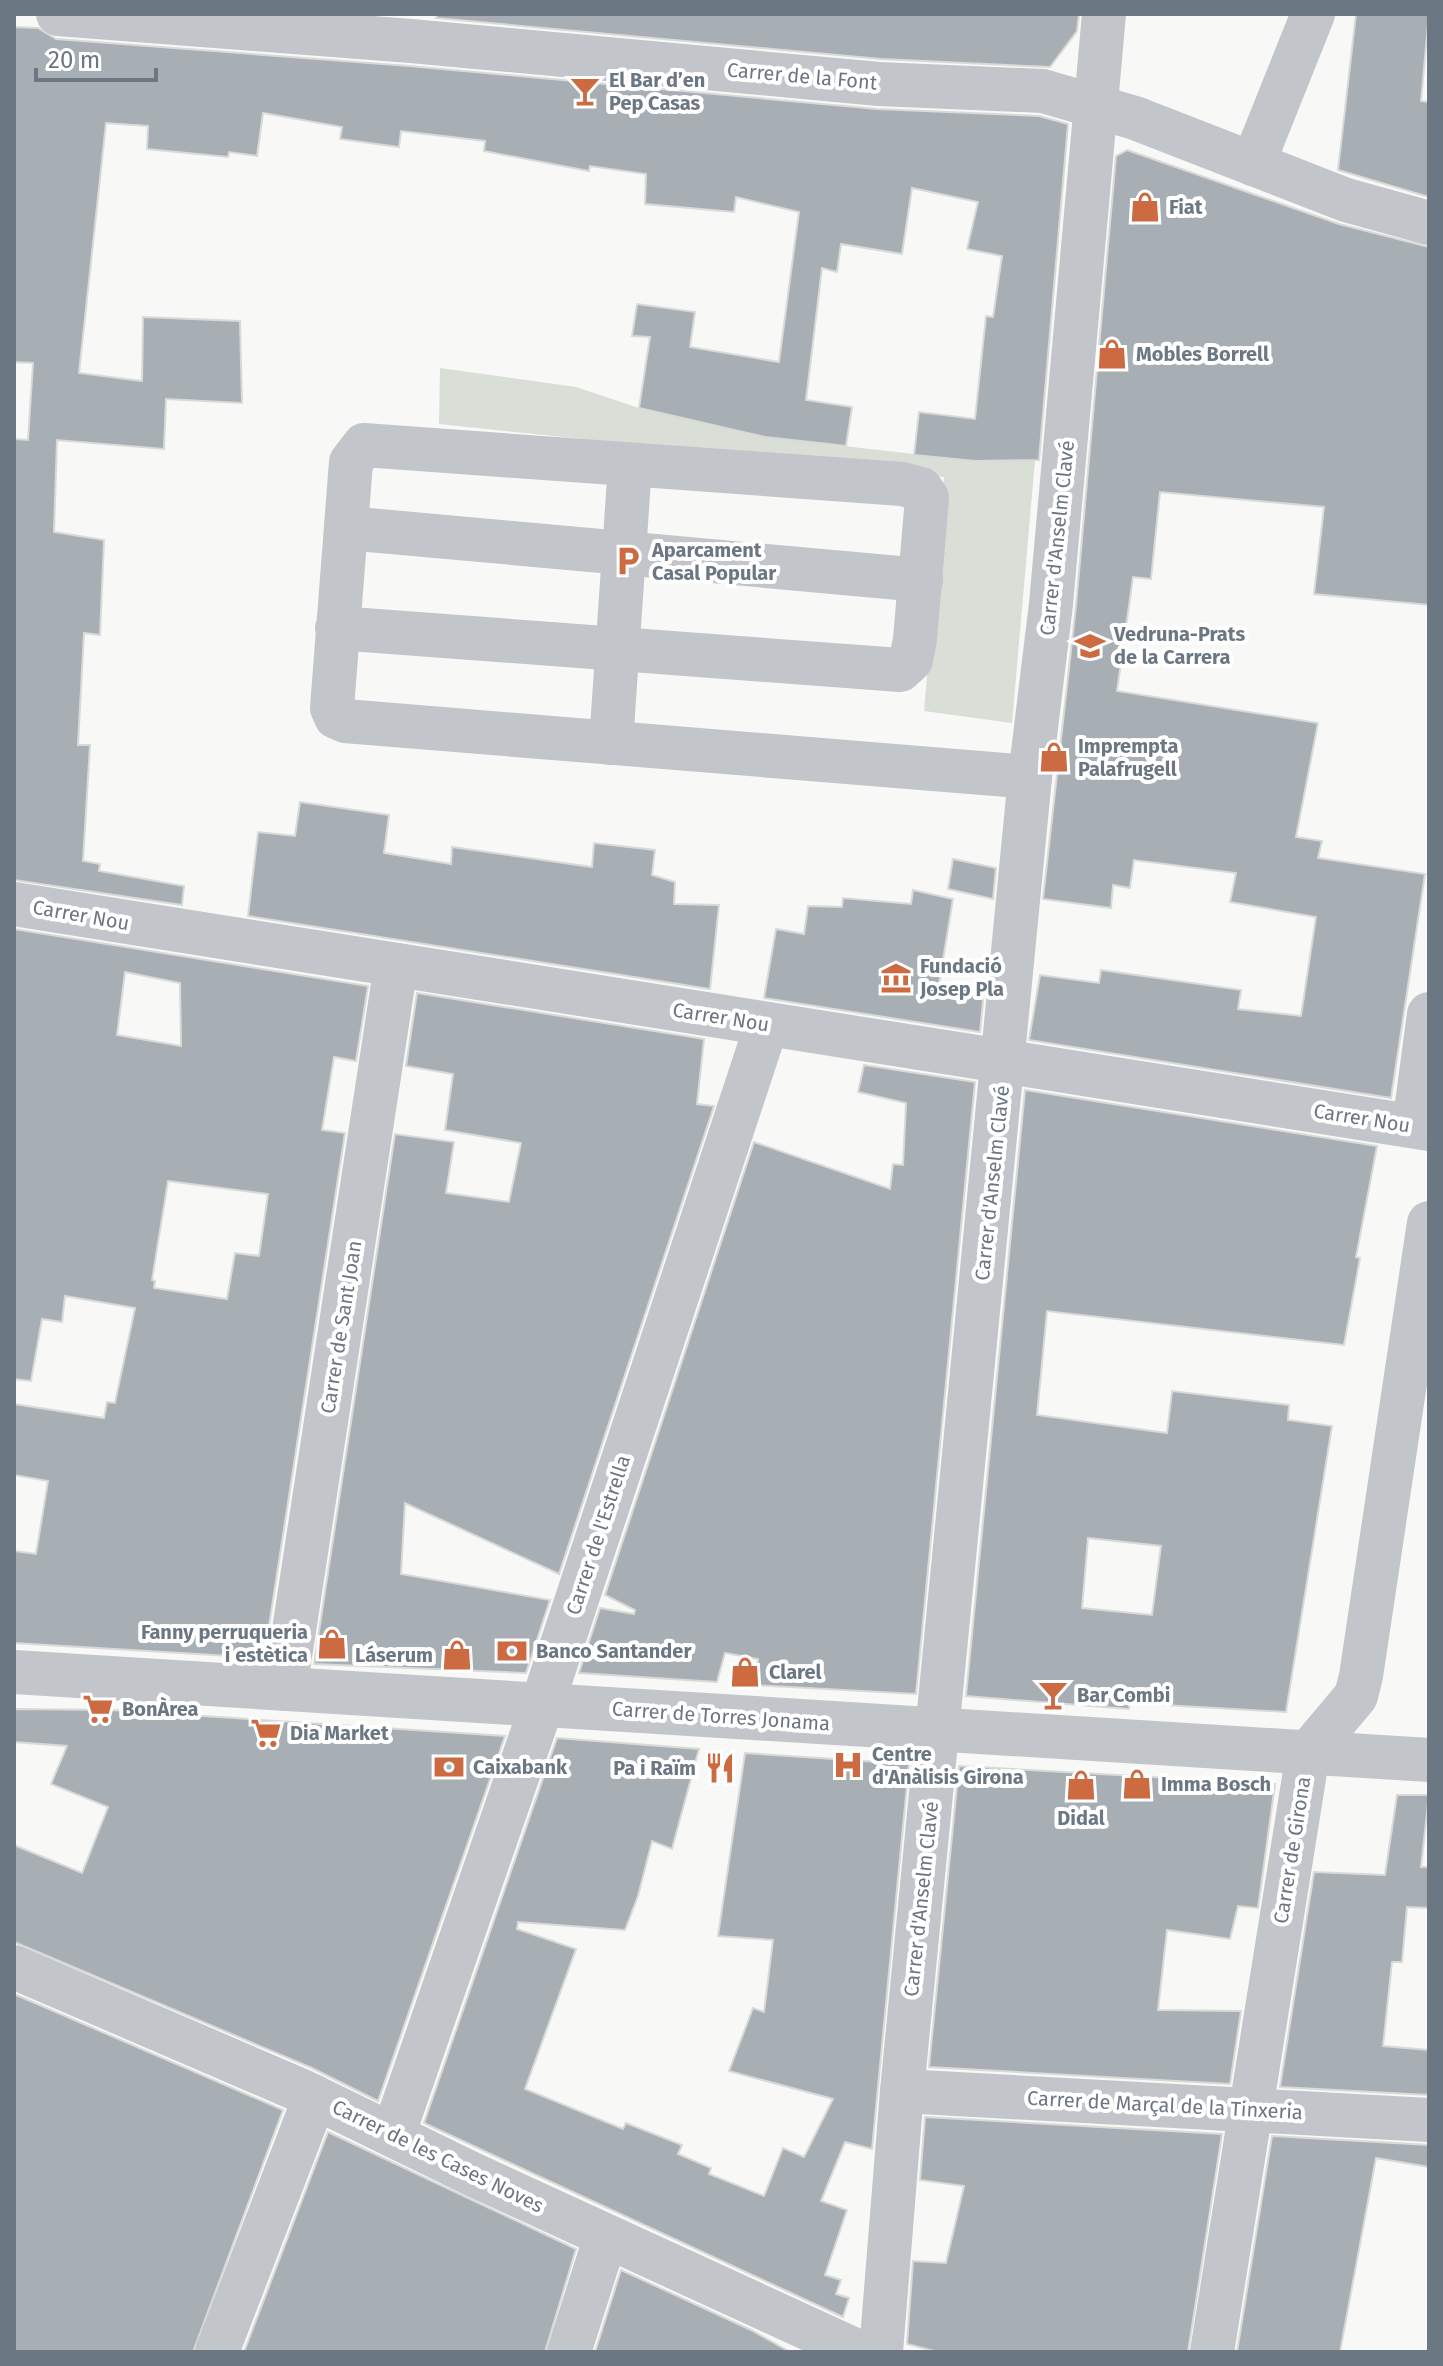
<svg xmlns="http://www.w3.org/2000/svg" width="1443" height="2366" font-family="'Fira Sans',sans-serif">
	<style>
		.green { fill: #d9ded7 }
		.building { fill: #a7aeb4; stroke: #d9dad8; stroke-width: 2; fill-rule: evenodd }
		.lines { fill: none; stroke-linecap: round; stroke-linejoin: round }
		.minor { stroke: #c2c5c9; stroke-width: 44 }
		.labels { text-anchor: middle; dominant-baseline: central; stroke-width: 8; stroke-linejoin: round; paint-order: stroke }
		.street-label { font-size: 20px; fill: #6b7783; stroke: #fff }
		.poi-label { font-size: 20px; font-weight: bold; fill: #6b7783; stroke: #fff; text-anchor: start }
	</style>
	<rect width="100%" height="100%" fill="#f8f8f6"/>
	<polygon class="green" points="440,368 576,387 639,408 765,437 975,461 1035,460 1012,723 924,711 944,477 439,424"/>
	<g class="building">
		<polygon points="438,14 1079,14 1077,31 1050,67 881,59 436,18"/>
		<polygon points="1356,14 1429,14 1421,101 1429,102 1429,197 1338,170"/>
		<polygon points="14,27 38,28 56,39 409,66 877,109 1039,116 1068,124 1039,460 975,461 914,455 919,412 975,419 986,316 993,317 1002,256 967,249 978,202 912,188 902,254 841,244 837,272 822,268 806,400 852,407 846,446 765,437 639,408 650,337 632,336 637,304 695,312 690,347 779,362 799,212 736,197 734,212 645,204 646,174 590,166 589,171 484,151 485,141 401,131 399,147 340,139 342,127 263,113 257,156 229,152 228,157 147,149 148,126 106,123 79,373 142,381 143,317 240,321 242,403 166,399 164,449 57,440 54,532 104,540 100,635 84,633 78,745 90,745 83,861 100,864 99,871 184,886 182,905 14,880 14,439 28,440 33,363 14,362"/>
		<polygon points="1127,150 1339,224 1429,247 1429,605 1314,594 1324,507 1160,492 1151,579 1133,577 1117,691 1318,723 1296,837 1322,841 1318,858 1425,874 1391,1098 1029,1040 1040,975 1099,983 1101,970 1241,990 1238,1009 1301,1016 1316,917 1230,902 1236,873 1134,860 1130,888 1113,885 1111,908 1043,899 1076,606 1116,156"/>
		<polygon points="300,802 389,815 384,853 451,864 452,847 592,867 594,843 655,850 652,875 675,882 674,904 719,905 710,989 248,916 258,832 295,836"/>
		<polygon points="953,859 996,868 993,899 948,889"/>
		<polygon points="913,890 953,899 939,984 984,991 980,1032 764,998 776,929 804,934 808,906 842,907 843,898 911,904"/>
		<path d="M14,929L368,986L356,1061L334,1057L322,1130L345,1133L264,1658L14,1643V1551L36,1554L48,1481L14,1475V1404L104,1418L107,1402L115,1403L135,1308L65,1296L62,1322L42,1319L31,1381L14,1379ZM125,972L180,983L181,1046L117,1035ZM168,1181L268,1194L259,1256L235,1253L227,1299L154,1288L155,1281L152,1280Z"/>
		<polygon points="417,993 704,1039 697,1104 714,1106 559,1574 405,1503 401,1574 550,1600 526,1673 314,1664 395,1134 454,1142 446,1193 509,1202 521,1143 445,1130 453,1074 406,1066"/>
		<polygon points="864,1065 975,1082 916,1694 755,1685 758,1659 725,1653 717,1682 579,1673 600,1608 634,1614 635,1610 605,1595 754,1142 890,1189 893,1164 903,1165 906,1103 858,1092"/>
		<path d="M1025,1090L1377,1146L1356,1257L1360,1258L1344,1345L1047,1311L1037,1415L1167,1433L1172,1391L1289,1405L1288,1420L1332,1426L1286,1712L1130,1703L1129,1709L966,1696ZM1088,1538L1161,1546L1152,1615L1082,1608Z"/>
		<polygon points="14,1709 112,1710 505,1736 378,2101 312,2068 14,1942 14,1845 82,1873 108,1807 51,1784 67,1746 14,1742"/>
		<polygon points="557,1738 699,1749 672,1849 652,1841 638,1896 625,1930 518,1922 517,1929 576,1949 525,2089 623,2129 626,2123 682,2145 678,2154 711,2168 709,2174 764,2196 783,2148 804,2157 833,2099 729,2071 753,2008 764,2012 773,1940 718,1936 745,1753 909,1764 872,2149 845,2142 821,2201 847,2210 825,2275 841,2280 836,2294 849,2298 843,2317 424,2123"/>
		<polygon points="959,1766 1275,1784 1258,1908 1238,1906 1230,1939 1167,1930 1158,2010 1241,2011 1230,2084 929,2067"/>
		<polygon points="1397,1795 1429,1795 1421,1867 1429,1867 1429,1908 1407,1907 1402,1962 1392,1962 1383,2046 1429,2050 1429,2095 1280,2087 1314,1872 1385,1875"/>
		<polygon points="14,1994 283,2110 193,2352 14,2352"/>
		<polygon points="925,2117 1222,2134 1188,2352 938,2352 907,2344 913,2261 946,2263 964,2186 920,2180"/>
		<polygon points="328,2132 576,2249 545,2352 244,2352"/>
		<polygon points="1272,2136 1429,2145 1429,2167 1376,2158 1340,2352 1237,2352"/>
		<polygon points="621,2270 751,2330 790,2352 595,2352"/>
	</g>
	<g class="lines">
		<g class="minor">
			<polyline points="58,14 411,41 879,84 1043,91 1135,118 1346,200 1429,223"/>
			<polyline points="1253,164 1313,14"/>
			<polyline points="347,528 921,580"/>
			<polyline points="337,628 900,670 911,660 915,639 927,498 921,489 902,484 364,445 351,462 332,708 336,717 345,721 1030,777"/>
			<polyline points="611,743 630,465"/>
			<polyline points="14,904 1429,1129"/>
			<polyline points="1414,1126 1429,1014"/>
			<polyline points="14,1672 1429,1760"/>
			<polyline points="285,1689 396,965"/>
			<polyline points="14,1967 302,2091 474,2175 859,2352"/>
			<polyline points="902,2091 1429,2120"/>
			<polyline points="393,2135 542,1705 767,1024"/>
			<polyline points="217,2352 315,2097"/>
			<polyline points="569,2352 606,2236"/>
			<polyline points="881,2352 902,2091 1030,777 1051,604 1104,14"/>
			<polyline points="1212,2352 1308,1753 1356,1696 1361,1676 1429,1223"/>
		</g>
	</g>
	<defs>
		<g id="bar-bare" transform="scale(2.4)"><path d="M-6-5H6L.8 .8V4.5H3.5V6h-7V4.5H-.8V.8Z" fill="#cc6a41" stroke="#fff" stroke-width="2.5" paint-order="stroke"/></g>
		<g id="shop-bare" transform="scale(2.4)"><path d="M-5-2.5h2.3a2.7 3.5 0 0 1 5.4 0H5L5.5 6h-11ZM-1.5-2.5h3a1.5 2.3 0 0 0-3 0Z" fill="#cc6a41" stroke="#fff" stroke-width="2.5" paint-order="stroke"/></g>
		<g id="parking-bare" transform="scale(2.4)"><path d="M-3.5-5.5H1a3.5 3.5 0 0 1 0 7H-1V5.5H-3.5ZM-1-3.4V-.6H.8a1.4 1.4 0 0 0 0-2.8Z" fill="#cc6a41" stroke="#fff" stroke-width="2.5" paint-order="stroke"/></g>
		<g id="school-bare" transform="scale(2.4)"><path d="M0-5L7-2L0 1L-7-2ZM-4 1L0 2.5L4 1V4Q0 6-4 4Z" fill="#cc6a41" stroke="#fff" stroke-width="2.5" paint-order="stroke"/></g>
		<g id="museum-bare" transform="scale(2.4)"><path d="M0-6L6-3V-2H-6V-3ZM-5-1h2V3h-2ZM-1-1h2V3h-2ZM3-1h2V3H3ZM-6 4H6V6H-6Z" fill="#cc6a41" stroke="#fff" stroke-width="2.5" paint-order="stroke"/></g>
		<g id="bank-bare" transform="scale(2.4)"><path d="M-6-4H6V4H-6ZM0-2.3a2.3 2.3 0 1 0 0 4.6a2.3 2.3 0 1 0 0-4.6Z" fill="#cc6a41" stroke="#fff" stroke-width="2.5" paint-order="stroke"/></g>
		<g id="supermarket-bare" transform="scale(2.4)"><path d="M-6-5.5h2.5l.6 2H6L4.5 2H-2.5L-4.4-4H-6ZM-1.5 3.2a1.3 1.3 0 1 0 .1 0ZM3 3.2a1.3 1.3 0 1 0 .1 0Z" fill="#cc6a41" stroke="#fff" stroke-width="2.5" paint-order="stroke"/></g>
		<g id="hospital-bare" transform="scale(2.4)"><path d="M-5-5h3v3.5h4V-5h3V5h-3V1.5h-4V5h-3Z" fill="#cc6a41" stroke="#fff" stroke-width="2.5" paint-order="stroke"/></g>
		<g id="restaurant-bare" transform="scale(2.4)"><path d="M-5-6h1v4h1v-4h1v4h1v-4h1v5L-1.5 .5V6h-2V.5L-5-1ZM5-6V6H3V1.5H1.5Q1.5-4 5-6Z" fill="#cc6a41" stroke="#fff" stroke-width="2.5" paint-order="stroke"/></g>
	</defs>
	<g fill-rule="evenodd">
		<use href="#bar-bare" x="585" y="91"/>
		<use href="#shop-bare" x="1145" y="207"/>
		<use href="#shop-bare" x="1112" y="354"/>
		<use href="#parking-bare" x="628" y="561"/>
		<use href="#school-bare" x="1090" y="646"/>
		<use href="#shop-bare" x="1054" y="757"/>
		<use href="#museum-bare" x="896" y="978"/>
		<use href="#shop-bare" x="332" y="1644"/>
		<use href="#bank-bare" x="512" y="1651"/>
		<use href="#shop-bare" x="457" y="1655"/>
		<use href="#shop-bare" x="745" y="1672"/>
		<use href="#bar-bare" x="1053" y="1695"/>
		<use href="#supermarket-bare" x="98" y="1709"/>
		<use href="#supermarket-bare" x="266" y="1733"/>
		<use href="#hospital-bare" x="848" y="1765"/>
		<use href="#bank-bare" x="449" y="1767"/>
		<use href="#restaurant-bare" x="720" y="1768"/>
		<use href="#shop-bare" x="1137" y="1784"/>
		<use href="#shop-bare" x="1081" y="1785"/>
	</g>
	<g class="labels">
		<g class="street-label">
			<text transform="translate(802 76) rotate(5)">Carrer de la Font</text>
			<text transform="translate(1057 538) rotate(-84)">Carrer d'Anselm Clavé</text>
			<text transform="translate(81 915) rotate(10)">Carrer Nou</text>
			<text transform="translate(721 1017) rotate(9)">Carrer Nou</text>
			<text transform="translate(1362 1118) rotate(9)">Carrer Nou</text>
			<text transform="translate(992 1183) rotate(-84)">Carrer d'Anselm Clavé</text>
			<text transform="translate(341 1327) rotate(-81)">Carrer de Sant Joan</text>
			<text transform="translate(598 1535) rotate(-72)">Carrer de l'Estrella</text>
			<text transform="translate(721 1716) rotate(4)">Carrer de Torres Jonama</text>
			<text transform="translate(1292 1850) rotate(-81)">Carrer de Girona</text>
			<text transform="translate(921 1899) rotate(-84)">Carrer d'Anselm Clavé</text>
			<text transform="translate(1165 2105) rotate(3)">Carrer de Marçal de la Tinxeria</text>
			<text transform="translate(438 2156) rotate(26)">Carrer de les Cases Noves</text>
		</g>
		<g class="poi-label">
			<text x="609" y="80">El Bar d’en<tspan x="609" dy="23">Pep Casas</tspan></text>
			<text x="1169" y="207">Fiat</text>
			<text x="1136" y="354">Mobles Borrell</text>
			<text x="652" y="550">Aparcament<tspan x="652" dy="23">Casal Popular</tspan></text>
			<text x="1114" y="634">Vedruna-Prats<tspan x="1114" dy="23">de la Carrera</tspan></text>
			<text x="1078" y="746">Imprempta<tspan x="1078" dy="23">Palafrugell</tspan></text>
			<text x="920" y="966">Fundació<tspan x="920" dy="23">Josep Pla</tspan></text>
			<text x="308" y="1632" text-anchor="end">Fanny perruqueria<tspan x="308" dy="23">i estètica</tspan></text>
			<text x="536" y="1651">Banco Santander</text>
			<text x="433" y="1655" text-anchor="end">Láserum</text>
			<text x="769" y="1672">Clarel</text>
			<text x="1077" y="1695">Bar Combi</text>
			<text x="122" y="1709">BonÀrea</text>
			<text x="290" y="1733">Dia Market</text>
			<text x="872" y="1754">Centre<tspan x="872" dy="23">d'Anàlisis Girona</tspan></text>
			<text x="473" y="1767">Caixabank</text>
			<text x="696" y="1768" text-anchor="end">Pa i Raïm</text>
			<text x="1161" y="1784">Imma Bosch</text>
			<text x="1081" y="1818" text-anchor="middle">Didal</text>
		</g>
	</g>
	<rect width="1443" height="2366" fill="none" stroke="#6b7783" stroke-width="32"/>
	<path d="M36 68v12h120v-12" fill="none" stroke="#6b7783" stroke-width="4"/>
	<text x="48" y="68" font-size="24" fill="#6b7783" stroke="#ffffff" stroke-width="6" paint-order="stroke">20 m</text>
</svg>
